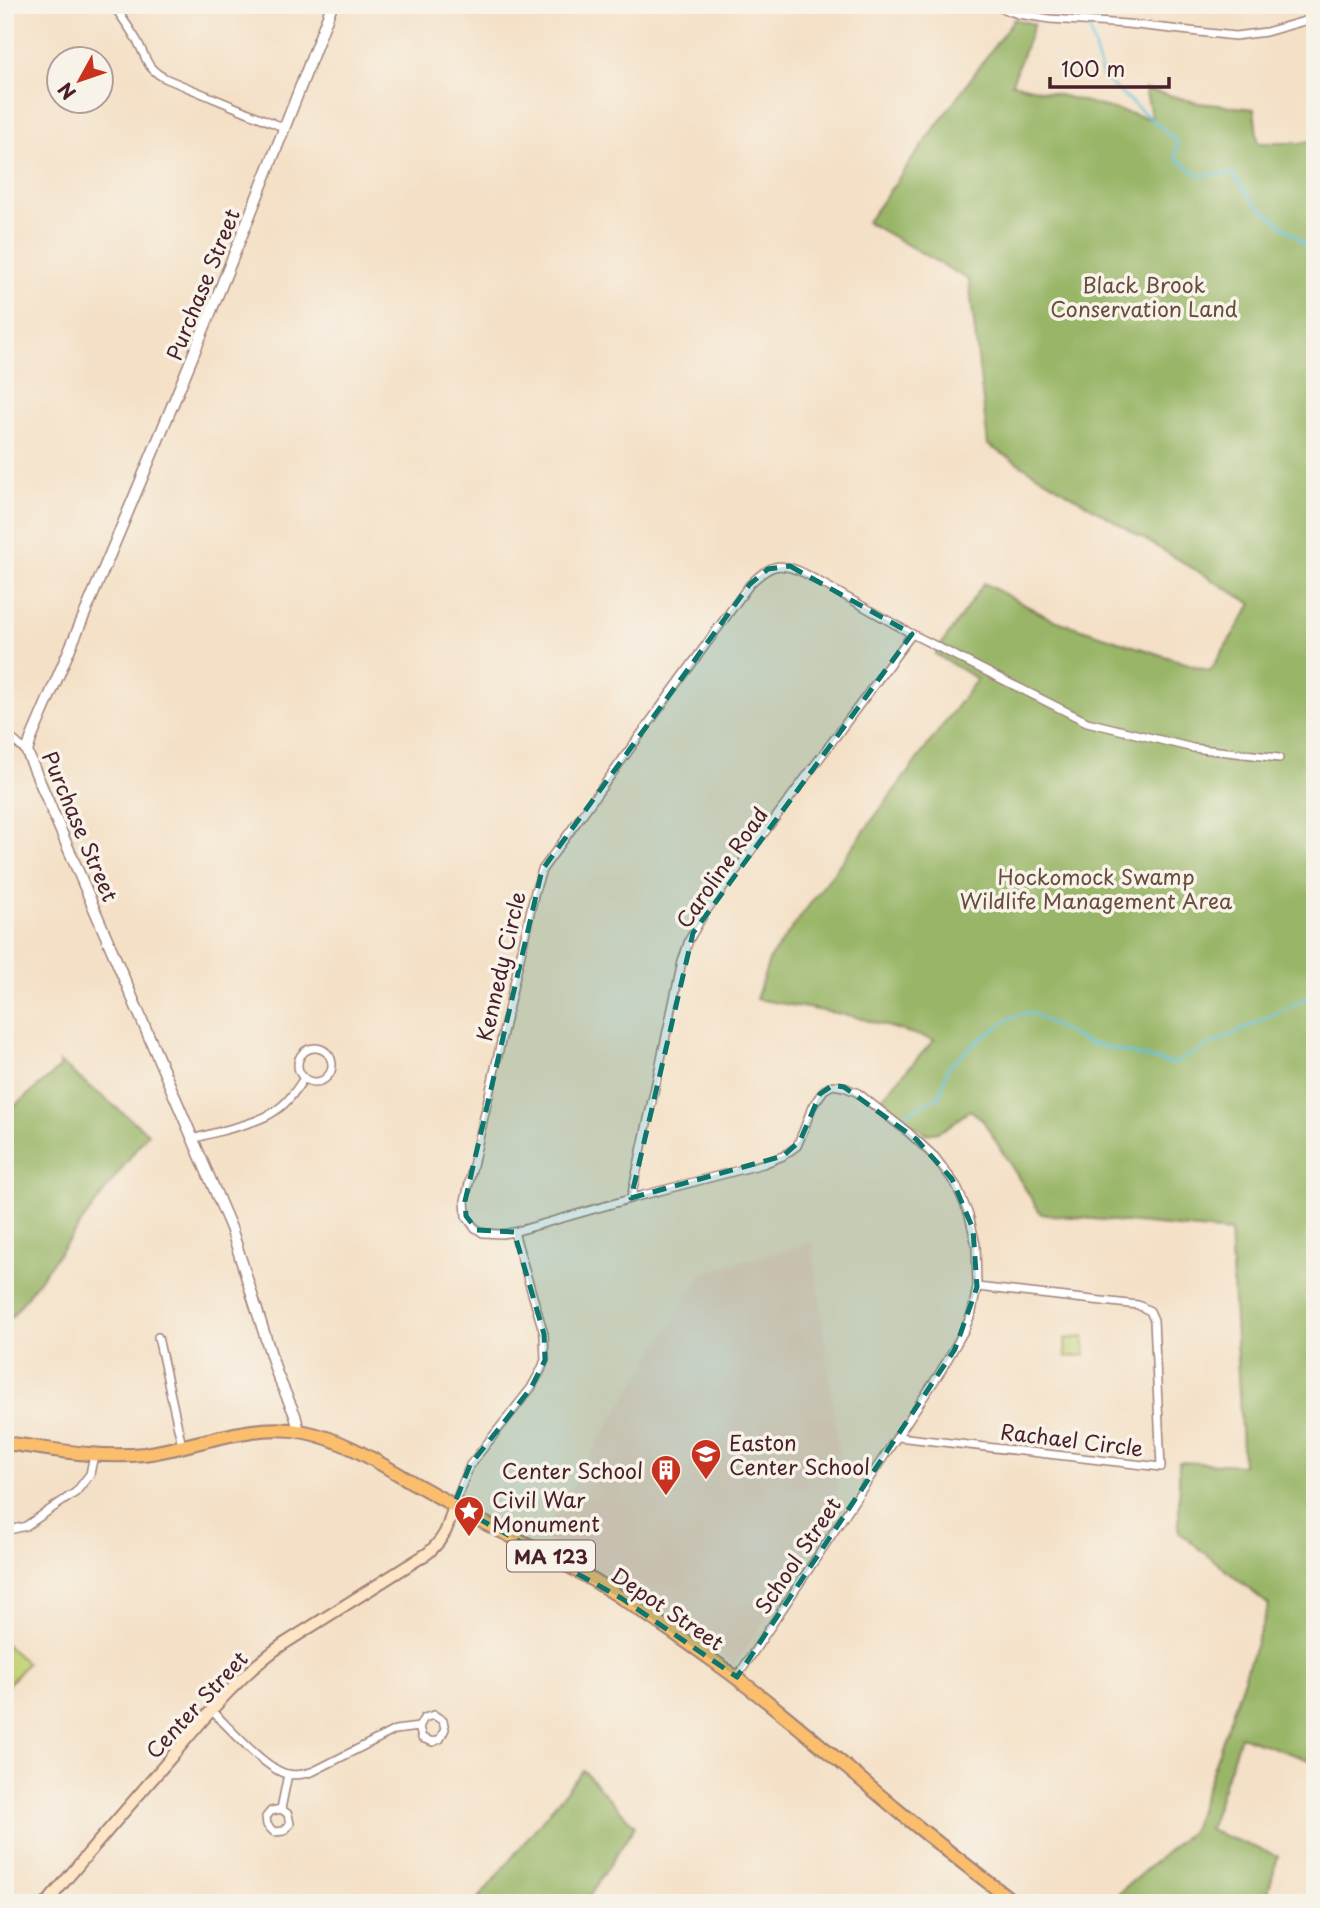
<svg xmlns="http://www.w3.org/2000/svg" width="1320" height="1908" font-family="'Playpen Sans',sans-serif">
	<style>
		.built { fill: #f5d3c1 }
		.green { fill: #c2d477; stroke: #867a51; stroke-width: 2 }
		.forest { fill: #99b668; stroke: #726a4a; stroke-width: 2 }
		.lines { fill: none; stroke-linecap: round; stroke-linejoin: round }
		.stream { stroke: #5cc1da; stroke-width: 2.5 }
		.minor-casing { stroke: #9f8078; stroke-width: 10 }
		.tertiary-casing { stroke: #9f8078; stroke-width: 13 }
		.secondary-casing { stroke: #9f8078; stroke-width: 14 }
		.trunk-casing { stroke: #9f8078; stroke-width: 16 }
		.minor { stroke: #fff; stroke-width: 7 }
		.tertiary { stroke: #fff; stroke-width: 10 }
		.secondary { stroke: #fde5c5; stroke-width: 10 }
		.trunk { stroke: #fabe6d; stroke-width: 12 }
		.marked { fill: #0f766e; fill-opacity: 0.2; stroke: #0f766e; stroke-width: 5; stroke-dasharray: 14 9; stroke-linejoin: round }
		.labels { text-anchor: middle; dominant-baseline: central; stroke-width: 7; stroke-linejoin: round; paint-order: stroke }
		.shield { fill: #f7f3e8; stroke: #7e5f64; stroke-width: 2 }
		.shield-label { font-size: 19px; font-weight: bold; fill: #4a1f2b }
		.street-label { font-size: 21px; fill: #4a1f2b; stroke: #f7f3e8 }
		.park-label { font-size: 21px; fill: #684c3e; stroke: #f7f3e8 }
		.poi-label { font-size: 21px; fill: #4a1f2b; stroke: #f7f3e8; text-anchor: start }
	</style>
	<rect width="100%" height="100%" fill="#f7f3e8"/>
	<filter id="ink" filterUnits="userSpaceOnUse"><feTurbulence type="fractalNoise" baseFrequency=".0143" numOctaves="2"/><feDisplacementMap in="SourceGraphic" scale="14" xChannelSelector="R" yChannelSelector="G"/><feConvolveMatrix kernelMatrix="1 2 1 2 8 2 1 2 1" color-interpolation-filters="sRGB"/></filter>
	<filter id="wash" filterUnits="userSpaceOnUse"><feTurbulence type="fractalNoise" baseFrequency=".00686" numOctaves="4" result="noise"/><feDisplacementMap in="SourceGraphic" scale="28" xChannelSelector="R" yChannelSelector="G"/><feGaussianBlur stdDeviation="1.57" result="paint"/><feColorMatrix in="noise" values="0 0 0 0 0 0 0 0 0 0 0 0 0 0 0 0 0 1.4 0 .05"/><feComposite in="paint" operator="in"/></filter>
	<g filter="url(#wash)">
		<rect width="100%" height="100%" fill="#f4e0c6"/>
		<polygon class="built" points="812,1242 839,1450 836,1511 735,1665 579,1559 542,1538 550,1527 548,1525 702,1273"/>
		<g class="green">
			<polygon points="1084,1337 1085,1355 1066,1357 1065,1339"/>
			<polygon points="5,1644 27,1663 5,1688"/>
		</g>
		<g class="forest">
			<path d="M1014,19L1034,24L1012,83L1152,119L1145,89L1199,103L1254,109L1258,143H1300L1315,140V1762L1240,1736L1209,1830L1278,1856L1265,1903H1107L1192,1830L1269,1605L1179,1532V1462L1243,1465L1230,1232L1041,1214L982,1119L970,1110C957,1119 938,1139 923,1132L880,1100L934,1040L852,1016L756,999L770,958L977,679L935,654L984,583L1051,619L1210,671L1252,604L988,445L969,280L867,222Z"/>
			<polygon points="59,1062 148,1133 5,1326 5,1114 60,1068"/>
			<polygon points="583,1770 635,1826 585,1903 475,1903"/>
		</g>
		<g class="lines">
			<g class="stream">
				<polyline points="1086,5 1087,15"/>
				<polyline points="1089,27 1103,78 1177,141 1176,158 1198,175 1233,174 1252,200 1312,250 1315,250"/>
				<polyline points="904,1115 940,1095 948,1067 979,1040 1010,1018 1029,1012 1086,1042 1172,1064 1315,994"/>
			</g>
		</g>
	</g>
	<g filter="url(#ink)">
		<g class="lines">
			<g class="minor-casing">
				<g id="minor">
					<path d="M113,5C121,16 129,27 136,39C147,57 145,69 167,79L285,128"/>
					<polyline points="992,5 1018,14 1050,19 1127,24 1235,36 1266,32 1315,18"/>
					<polyline points="5,733 27,752"/>
					<circle cx="315" cy="1065" r="17"/>
					<path d="M192,1139C214,1132 258,1124 275,1111C288,1103 296,1090 304,1078"/>
					<polyline points="631,1198 682,962 689,940 704,914 912,634"/>
					<polyline points="158,1337 182,1446"/>
					<polyline points="898,1437 1161,1467 1154,1320 1150,1311 1138,1305 977,1287"/>
					<polyline points="454,1505 470,1465 531,1388 541,1370 545,1360 544,1334 514,1232"/>
					<polyline points="5,1531 26,1526 76,1492 90,1474 94,1455"/>
					<path d="M737,1677L941,1371L965,1329L972,1312L977,1287L976,1245L969,1215L956,1185L935,1157L909,1133L858,1093L844,1087L833,1085L824,1090L812,1107L804,1129L797,1146L783,1156L763,1164L640,1196L514,1232L502,1234L483,1233L474,1227L466,1216L465,1201L535,891L542,870L750,584C770,565 778,561 804,573L912,634L1087,722L1193,748L1279,758"/>
					<path d="M212,1711C229,1727 265,1769 287,1774C297,1776 306,1774 314,1771L395,1730L419,1727L422,1738L433,1742L440,1739L445,1729L443,1721L434,1715L424,1718L419,1727"/>
					<polyline points="281,1809 288,1814 290,1824 284,1831 274,1832 267,1825 266,1817 271,1811 281,1809 288,1774"/>
				</g>
			</g>
			<g class="tertiary-casing">
				<path id="tertiary" d="M299,1431L295,1415L277,1374L231,1228L27,752L31,739C136,496 238,252 332,5"/>
			</g>
			<g class="secondary-casing">
				<path id="secondary" d="M47,1903C84,1857 124,1812 162,1768C200,1724 235,1678 282,1645L428,1553C446,1537 448,1527 454,1505"/>
			</g>
			<g class="trunk-casing">
				<path id="trunk" d="M5,1443C51,1449 98,1459 144,1454C197,1447 250,1421 305,1432C344,1440 376,1461 410,1481C430,1492 450,1503 470,1515C496,1530 523,1541 548,1555C606,1585 662,1624 715,1662C778,1707 836,1759 896,1809C934,1841 975,1872 1015,1903"/>
			</g>
			<use href="#minor" class="minor"/>
			<use href="#tertiary" class="tertiary"/>
			<use href="#secondary" class="secondary"/>
			<use href="#trunk" class="trunk"/>
		</g>
	</g>
	<path class="marked" d="M790,566L912,634L693,933L631,1198L783,1156L800,1141L820,1094L833,1085L844,1087L916,1139L952,1179L973,1229L977,1287L955,1349L737,1677L621,1598L454,1505L470,1465L531,1388L545,1360L544,1334L514,1232L477,1230L466,1216L465,1201L542,870L750,584L768,569Z"/>
	<defs>
		<g id="school-pin" transform="scale(1.575)"><path d="M0 17L-7.5 6A9.5 9.5 0 1 1 7.5 6Z" fill="#c8321e" stroke="#f7f3e8"/><path d="M0-5L7-2L0 1L-7-2ZM-4 1L0 2.5L4 1V4Q0 6-4 4Z" fill="#fff"/></g>
		<g id="building-pin" transform="scale(1.575)"><path d="M0 17L-7.5 6A9.5 9.5 0 1 1 7.5 6Z" fill="#c8321e" stroke="#f7f3e8"/><path d="M-4-6H4V6H1V3H-1V6H-4ZM-2.5-4.3h1.7v1.8h-1.7ZM.8-4.3h1.7v1.8H.8ZM-2.5-1h1.7V.8h-1.7ZM.8-1h1.7V.8H.8Z" fill="#fff"/></g>
		<g id="sight-pin" transform="scale(1.575)"><path d="M0 17L-7.5 6A9.5 9.5 0 1 1 7.5 6Z" fill="#c8321e" stroke="#f7f3e8"/><path d="M0-6L1.8-2.2L6-1.7L2.9 1.2L3.7 5.4L0 3.3L-3.7 5.4L-2.9 1.2L-6-1.7L-1.8-2.2Z" fill="#fff"/></g>
	</defs>
	<g fill-rule="evenodd">
		<use href="#school-pin" x="706" y="1454"/>
		<use href="#building-pin" x="666" y="1470"/>
		<use href="#sight-pin" x="469" y="1511"/>
	</g>
	<g class="labels">
		<rect class="shield" x="507" y="1540.5" width="88" height="31" rx="5"/>
		<g class="shield-label">
			<text x="551" y="1556">MA 123</text>
		</g>
		<g class="street-label">
			<text transform="translate(202 284) rotate(-68)">Purchase Street</text>
			<text transform="translate(81 826) rotate(67)">Purchase Street</text>
			<text transform="translate(721 867) rotate(-55)">Caroline Road</text>
			<text transform="translate(500 966) rotate(-77)">Kennedy Circle</text>
			<text transform="translate(1072 1439) rotate(7)">Rachael Circle</text>
			<text transform="translate(797 1555) rotate(-56)">School Street</text>
			<text transform="translate(668 1608) rotate(34)">Depot Street</text>
			<text transform="translate(196 1704) rotate(-47)">Center Street</text>
		</g>
		<g class="park-label">
			<text x="1144" y="284">Black Brook<tspan x="1144" dy="24">Conservation Land</tspan></text>
			<text x="1096" y="876">Hockomock Swamp<tspan x="1096" dy="24">Wildlife Management Area</tspan></text>
		</g>
		<g class="poi-label">
			<text x="729" y="1442">Easton<tspan x="729" dy="24">Center School</tspan></text>
			<text x="643" y="1470" text-anchor="end">Center School</text>
			<text x="492" y="1499">Civil War<tspan x="492" dy="24">Monument</tspan></text>
		</g>
	</g>
	<rect width="1320" height="1908" fill="none" stroke="#f7f3e8" stroke-width="28"/>
	<g transform="translate(80 80) rotate(230)"><circle r="33" fill="#f7f3e8" stroke="#b29e9c" stroke-width="2"/>
	<path d="M0-5L12 26L0 18L-12 26Z" fill="#c8321e"/>
	<text y="-10" font-size="19" font-weight="bold" text-anchor="middle" fill="#4a1f2b">N</text>
	</g>
	<path d="M1050 77v10h119v-10" fill="none" stroke="#4a1f2b" stroke-width="3.5"/>
	<text x="1061" y="77" font-size="21" fill="#4a1f2b" stroke="#f7f3e8" stroke-width="5" paint-order="stroke">100 m</text>
</svg>
